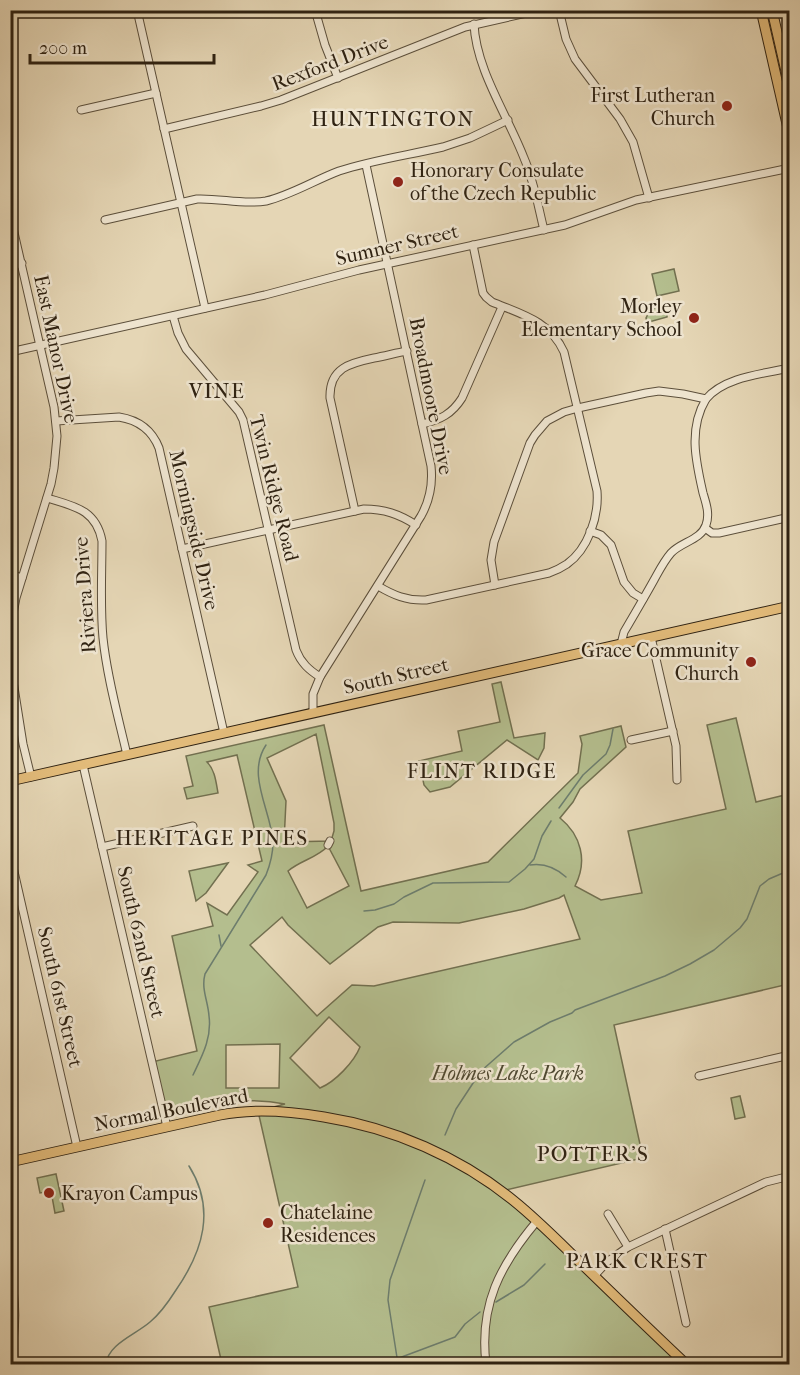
<svg xmlns="http://www.w3.org/2000/svg" width="800" height="1375" font-family="'IM FELL French Canon',serif">
	<style>
		.green { fill: #b4be8e; stroke: #727050; stroke-width: 1.5; fill-rule: evenodd }
		.lines { fill: none; stroke-linecap: round; stroke-linejoin: round }
		.stream { stroke: #6d7d6d; stroke-width: 1.5 }
		.minor-casing { stroke: #5c4f3b; stroke-width: 9 }
		.major-casing { stroke: #2f2212; stroke-width: 11 }
		.minor { stroke: #eee4cf; stroke-width: 7 }
		.major { stroke: #e2bb7a; stroke-width: 9 }
		.poi-dot { fill: #8f2418; stroke: #eee4cf; stroke-width: 2 }
		.labels { text-anchor: middle; dominant-baseline: central; stroke-width: 5; stroke-linejoin: round; paint-order: stroke }
		.street-label { font-size: 20px; fill: #2f2212; stroke: #eee4cf }
		.poi-label { font-size: 20px; fill: #2f2212; stroke: #eee4cf; text-anchor: end }
		.park-label { font-size: 20px; font-style: italic; fill: #504931; stroke: #eee4cf }
		.neighbourhood-label { font-size: 21px; letter-spacing: 1.5px; fill: #2f2212; stroke: #eee4cf }
	</style>
	<rect width="100%" height="100%" fill="#e5d6b5"/>
	<filter id="stains"><feTurbulence type="fractalNoise" baseFrequency=".00333" numOctaves="4"/><feColorMatrix values="0 0 0 0 .2 0 0 0 0 .09 0 0 0 0 .02 0 0 0 .5 -.17"/></filter>
	<radialGradient id="worn" r=".72"><stop offset=".6" stop-color="#630" stop-opacity="0"/><stop offset="1" stop-color="#630" stop-opacity=".3"/></radialGradient>
	<g class="green">
		<polygon points="674,269 679,291 657,296 652,274"/>
		<path d="M658,307L667,312V317L649,322L647,321L646,318C648,313 653,308 658,307Z"/>
		<polygon points="501,682 514,738 545,733 544,748 538,760 507,740 450,787 430,792 424,785 419,761 462,751 458,731 500,722 492,684"/>
		<path d="M736,718L756,802L789,794V984L614,1025L643,1158L502,1191L686,1364H222L209,1307L298,1287L258,1111L285,1104C245,1096 203,1104 163,1112L152,1062L197,1051L172,936L213,926L207,903L227,915L258,872L248,865L262,861L237,755L207,762C215,770 216,782 218,793L187,799L184,788L193,786L186,756L324,725L361,891L488,862L578,773L582,744L580,736L621,726L626,747L580,789L573,802L560,818C581,835 588,861 575,886L601,900L642,893L628,831L726,809L707,725ZM316,734L334,823V831L331,841L284,842L286,801L267,758ZM328,846L349,886L307,908L288,871C301,860 317,858 328,846ZM564,895L580,939L374,986L352,985L317,1016L250,945L282,917L288,925L330,964L378,927L393,922L459,923L524,909L559,898ZM329,1017L360,1047C354,1062 335,1082 320,1088L290,1058ZM280,1044L279,1088H226V1045Z"/>
		<polygon points="228,863 206,893 196,901 189,871"/>
		<polygon points="740,1096 745,1117 735,1119 731,1098"/>
		<polygon points="56,1174 64,1211 55,1213 51,1191 40,1193 37,1178"/>
	</g>
	<g class="lines">
		<g class="stream">
			<polyline points="559,808 583,775 606,754 610,745 613,729"/>
			<path d="M530,865C543,863 556,868 566,877"/>
			<polyline points="364,911 375,910 394,904 404,897 433,883 509,882 525,869 534,859 542,836 551,821"/>
			<polyline points="219,935 221,946"/>
			<path d="M193,1075C202,1056 212,1038 209,1016C208,1001 201,989 205,974L266,875C270,865 273,852 273,842C271,810 246,775 266,745"/>
			<polyline points="445,1135 456,1109 481,1071 514,1042 550,1022 572,1013 575,1010 665,976 690,964 714,950 740,928 747,919 760,886 769,879 790,870"/>
			<polyline points="496,1302 524,1285 545,1264"/>
			<polyline points="399,1358 455,1337 465,1324 480,1312"/>
			<path d="M106,1364C108,1344 135,1335 150,1322C161,1313 169,1301 176,1290C203,1251 216,1209 189,1166"/>
			<polyline points="398,1364 388,1300 390,1280 425,1180"/>
		</g>
		<g class="minor-casing">
			<g id="minor">
				<polyline points="137,10 205,308"/>
				<polyline points="315,10 325,45 338,78"/>
				<polyline points="559,10 566,39 575,59 620,119 633,142 649,198"/>
				<path d="M474,24C476,70 508,116 524,158C534,181 538,206 544,230"/>
				<polyline points="81,110 156,93"/>
				<polyline points="164,129 261,106 281,100 465,27 540,10"/>
				<polyline points="10,215 54,407 57,436 54,468 51,484 16,598 10,629"/>
				<path d="M105,220L197,199C220,198 243,205 266,201C291,195 315,180 339,171C373,160 409,155 443,147L470,138L508,120"/>
				<polyline points="10,266 22,263"/>
				<path d="M173,316L178,333L186,349L239,412L243,420L296,650C301,663 309,670 320,677"/>
				<polyline points="10,352 265,295 359,270 565,225 636,200 790,168"/>
				<path d="M56,421L119,417C138,420 152,430 159,448L224,733"/>
				<path d="M422,424C440,420 452,414 462,398L502,307"/>
				<path d="M47,498C73,506 96,509 102,541C102,573 100,606 103,638C107,677 118,716 127,755"/>
				<path d="M355,511L330,398C329,368 350,363 374,358C385,356 396,353 407,351"/>
				<polyline points="705,528 712,533 719,533 790,517"/>
				<polyline points="590,531 601,535 611,545 624,582 633,593 643,599"/>
				<path d="M182,549L364,509C384,509 399,514 416,525"/>
				<polyline points="10,574 22,578"/>
				<path d="M495,585L491,560L494,542L530,443L535,435L547,421L564,412L578,408L646,393L659,391L683,394L706,399C724,377 762,374 790,368"/>
				<path d="M378,586C393,595 407,601 426,600L549,573C555,571 561,568 567,564C588,549 599,517 597,491L564,352C550,321 521,314 492,302L486,297L483,293L473,245"/>
				<polyline points="651,637 676,746 677,780"/>
				<path d="M621,644L624,632C634,615 644,598 654,580C659,571 664,561 671,553C681,542 701,540 706,525C710,514 706,503 703,493C696,462 688,429 706,399"/>
				<polyline points="10,662 23,744 31,777"/>
				<path d="M313,713V694L320,677L421,516C430,500 433,485 431,466L366,165"/>
				<polyline points="631,740 673,731"/>
				<polyline points="83,765 167,1127"/>
				<polyline points="328,845 330,841"/>
				<polyline points="102,847 193,826"/>
				<polyline points="10,854 77,1147"/>
				<polyline points="699,1076 790,1055"/>
				<polyline points="608,1214 628,1247"/>
				<polyline points="665,1229 686,1323"/>
				<path d="M10,1275C17,1303 16,1330 10,1358"/>
				<polyline points="594,1276 607,1262 628,1247 766,1182 790,1176"/>
				<path d="M486,1364C479,1305 500,1265 537,1221"/>
			</g>
		</g>
		<g class="major-casing">
			<g id="major">
				<polyline points="761,10 790,137"/>
				<polyline points="772,10 790,89"/>
				<polyline points="10,781 790,606"/>
				<path d="M10,1162L220,1115C254,1108 289,1111 324,1117C393,1128 460,1157 514,1201C540,1222 563,1246 587,1269C620,1301 653,1333 686,1364"/>
			</g>
		</g>
		<use href="#minor" class="minor"/>
		<use href="#major" class="major"/>
	</g>
	<g class="poi-dot">
		<circle cx="727" cy="106" r="6"/>
		<circle cx="398" cy="182" r="6"/>
		<circle cx="694" cy="318" r="6"/>
		<circle cx="751" cy="662" r="6"/>
		<circle cx="49" cy="1193" r="6"/>
		<circle cx="268" cy="1223" r="6"/>
	</g>
	<g class="labels">
		<g class="street-label">
			<text transform="translate(330 63) rotate(-21)">Rexford Drive</text>
			<text transform="translate(397 245) rotate(-13)">Sumner Street</text>
			<text transform="translate(56 349) rotate(78)">East Manor Drive</text>
			<text transform="translate(431 396) rotate(79)">Broadmoore Drive</text>
			<text transform="translate(274 488) rotate(76)">Twin Ridge Road</text>
			<text transform="translate(194 530) rotate(77)">Morningside Drive</text>
			<text transform="translate(85 595) rotate(-94)">Riviera Drive</text>
			<text transform="translate(396 676) rotate(-13)">South Street</text>
			<text transform="translate(141 942) rotate(77)">South 62nd Street</text>
			<text transform="translate(60 997) rotate(77)">South 61st Street</text>
			<text transform="translate(171 1110) rotate(-11)">Normal Boulevard</text>
		</g>
		<g class="poi-label">
			<text x="715" y="95">First Lutheran<tspan x="715" dy="23">Church</tspan></text>
			<text x="410" y="170" text-anchor="start">Honorary Consulate<tspan x="410" dy="23">of the Czech Republic</tspan></text>
			<text x="682" y="306">Morley<tspan x="682" dy="23">Elementary School</tspan></text>
			<text x="739" y="650">Grace Community<tspan x="739" dy="23">Church</tspan></text>
			<text x="61" y="1193" text-anchor="start">Krayon Campus</text>
			<text x="280" y="1212" text-anchor="start">Chatelaine<tspan x="280" dy="23">Residences</tspan></text>
		</g>
		<g class="park-label">
			<text x="508" y="1073">Holmes Lake Park</text>
		</g>
		<g class="neighbourhood-label">
			<text x="393" y="119">HUNTINGTON</text>
			<text x="217" y="391">VINE</text>
			<text x="482" y="771">FLINT RIDGE</text>
			<text x="212" y="838">HERITAGE PINES</text>
			<text x="593" y="1154">POTTER'S</text>
			<text x="637" y="1261">PARK CREST</text>
		</g>
	</g>
	<rect width="800" height="1375" fill="none" stroke="#e5d6b5" stroke-width="36"/>
	<rect x="12" y="12" width="776" height="1351" fill="none" stroke="#2f2212" stroke-width="3"/>
	<rect x="18" y="18" width="764" height="1339" fill="none" stroke="#2f2212" stroke-width="1.5"/>
	<path d="M30 54v9h184v-9" fill="none" stroke="#2f2212" stroke-width="3"/>
	<text x="39" y="54" font-size="18" fill="#2f2212" stroke="#eee4cf" stroke-width="4.5" paint-order="stroke">200 m</text>
	<rect width="100%" height="100%" filter="url(#stains)"/>
	<rect width="100%" height="100%" fill="url(#worn)"/>
</svg>
